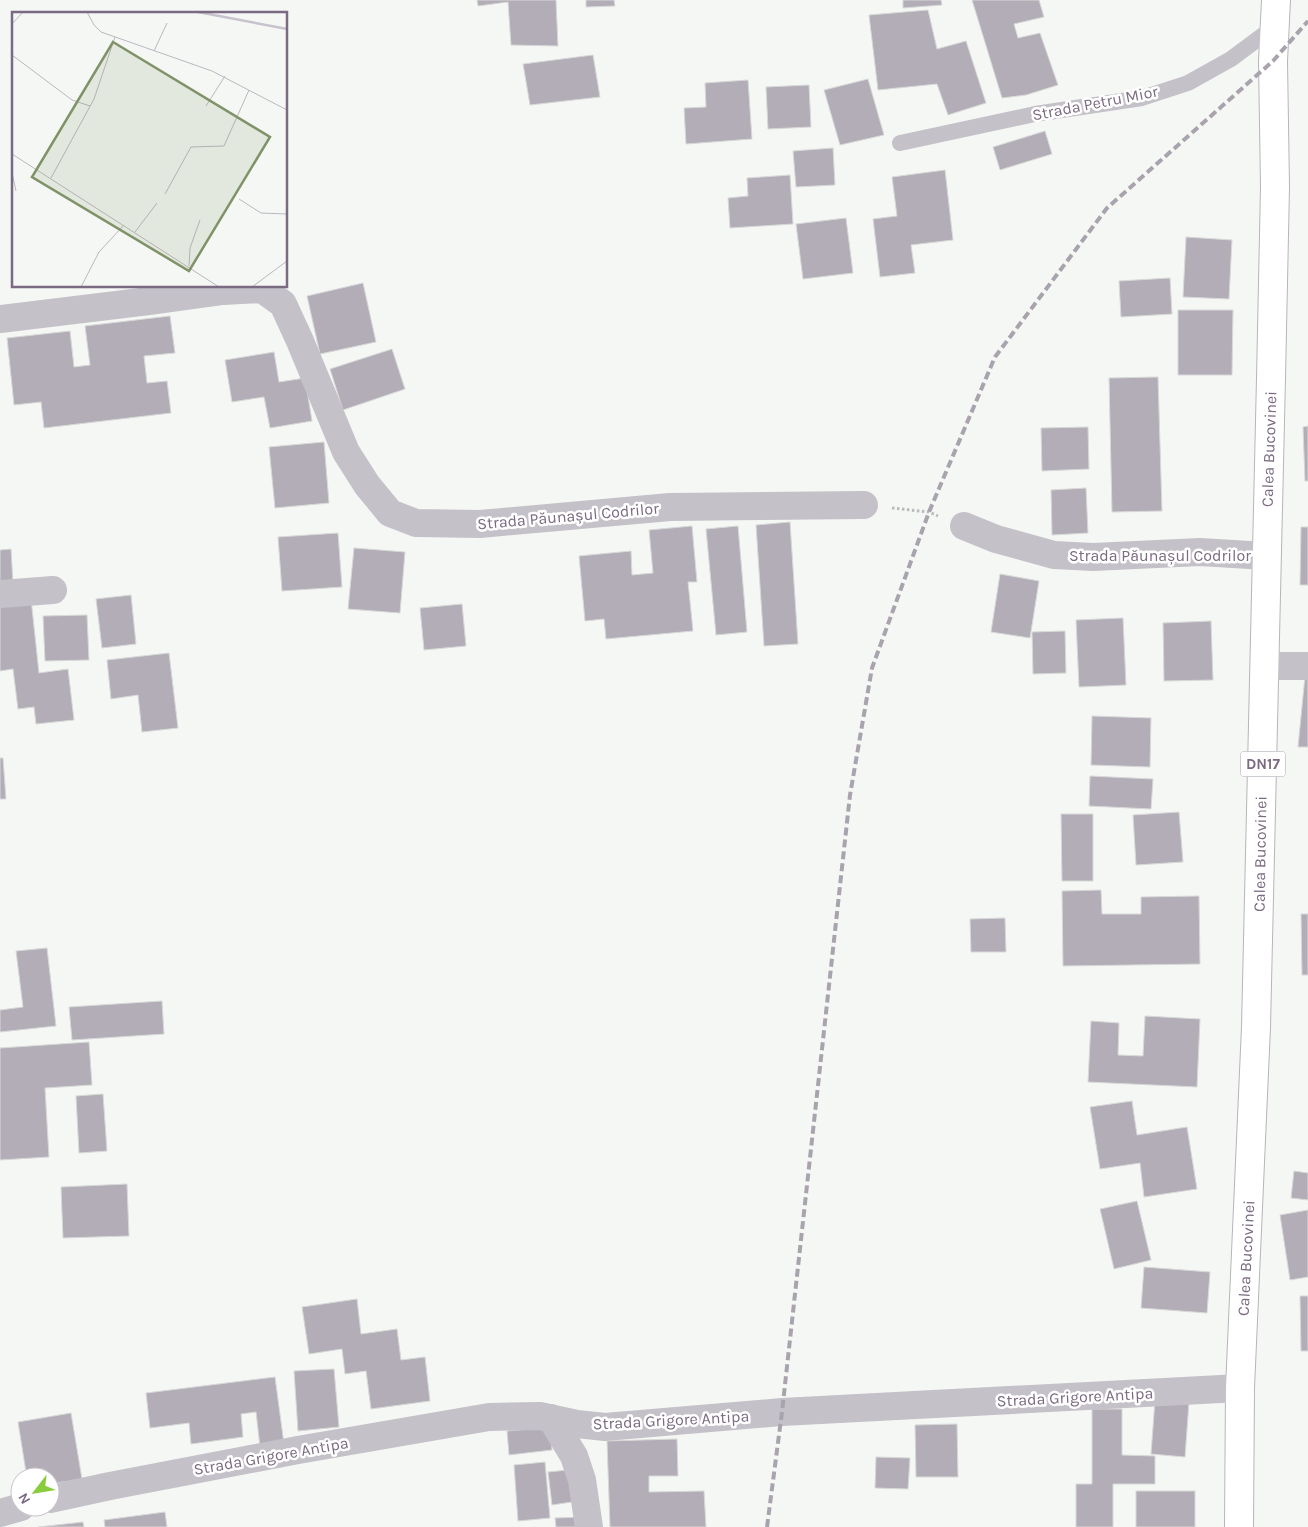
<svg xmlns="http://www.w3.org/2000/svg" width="1308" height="1527" font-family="Karla,sans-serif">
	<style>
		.building { fill: #b3adb7; stroke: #d7d9d7 }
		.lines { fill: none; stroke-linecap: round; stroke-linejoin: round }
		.highway-casing { stroke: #b8b4ba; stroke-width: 30 }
		.path { stroke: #bcb9be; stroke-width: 3; stroke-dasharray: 2.5 2.5; stroke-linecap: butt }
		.lane { stroke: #c5c1c8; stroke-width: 16 }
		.street { stroke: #c5c1c8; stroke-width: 28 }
		.highway { stroke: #fff; stroke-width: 28 }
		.rail { stroke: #a9a3ad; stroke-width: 4; stroke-dasharray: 8 4; stroke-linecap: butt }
		.labels { text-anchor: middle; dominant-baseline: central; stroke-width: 5; stroke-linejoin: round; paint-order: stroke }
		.shield { fill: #fff; stroke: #a297a8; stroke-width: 1 }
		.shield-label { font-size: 15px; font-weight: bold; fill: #7a6a82 }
		.street-label { font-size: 16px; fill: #7a6a82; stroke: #fff }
		.inset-river { fill: none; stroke: #c8c2cd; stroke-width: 2.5 }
		.inset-road { fill: none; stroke: #bdb6c0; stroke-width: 1 }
		.view { fill: #809267; fill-opacity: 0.15; stroke: #809267; stroke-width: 2.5 }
		.inset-edge { fill: none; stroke: #7a6a82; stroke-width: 2.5 }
	</style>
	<rect width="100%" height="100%" fill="#f5f7f5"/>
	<g class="building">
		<polygon points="477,0 556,0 558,46 511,45 508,2 478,6"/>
		<polygon points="586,0 614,0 615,6 586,7"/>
		<polygon points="903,0 941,0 942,5 903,8"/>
		<polygon points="972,0 1039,0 1044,17 1014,24 1018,38 1040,33 1058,85 1026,95 1002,98"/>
		<polygon points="928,10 937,49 966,41 986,103 948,115 937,84 878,90 869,15"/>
		<polygon points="593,55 600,97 530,105 523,64"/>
		<polygon points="868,79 884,135 840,145 824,90"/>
		<polygon points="748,80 752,139 686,144 684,108 706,107 705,83"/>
		<polygon points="809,85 811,127 768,129 766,87"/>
		<polygon points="1045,131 1052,154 1000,170 993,147"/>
		<polygon points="833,148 835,185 796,187 793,151"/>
		<polygon points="945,170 953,240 911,245 915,273 880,277 873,219 897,216 892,177"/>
		<polygon points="790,175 793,224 730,228 728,198 748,196 747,178"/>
		<polygon points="846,218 853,273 803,279 796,224"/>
		<polygon points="1186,237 1232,240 1229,299 1183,297"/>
		<polygon points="1170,278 1172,314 1121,317 1119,281"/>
		<polygon points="363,283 376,342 320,354 307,296"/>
		<polygon points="1178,310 1233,310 1232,375 1178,375"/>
		<polygon points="170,316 175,353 144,356 147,383 167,381 171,413 44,428 41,402 14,405 7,338 70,331 74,367 90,365 85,326"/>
		<polygon points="392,349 405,389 343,410 330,369"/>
		<polygon points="274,352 279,382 305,378 312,421 270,428 264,397 232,402 225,360"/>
		<polygon points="1158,377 1162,511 1112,512 1109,378"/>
		<polygon points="1308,426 1308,481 1305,481 1303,427"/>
		<polygon points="1088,427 1089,469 1042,471 1041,428"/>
		<polygon points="324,442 329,503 275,508 269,447"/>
		<polygon points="1086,488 1088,533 1052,535 1051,490"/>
		<polygon points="790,522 798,644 764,646 756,525"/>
		<polygon points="692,526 697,582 688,582 693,631 606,639 604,619 585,621 579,556 631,551 632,575 653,573 649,530"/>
		<polygon points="738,526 747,632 716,635 706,529"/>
		<polygon points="1301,527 1308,527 1308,585 1300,585"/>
		<polygon points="338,533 342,587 282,591 278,537"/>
		<polygon points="354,548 405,552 400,613 348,609"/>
		<polygon points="11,549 13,583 0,583 0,550"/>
		<polygon points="1000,574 1039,581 1030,638 991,632"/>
		<polygon points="131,595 136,644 102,648 96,599"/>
		<polygon points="31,599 39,673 68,669 74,720 36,724 34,707 18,709 13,669 0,671 0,603"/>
		<polygon points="462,604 466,646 424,650 420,608"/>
		<polygon points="87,615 89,660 45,661 43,616"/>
		<polygon points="1123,618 1126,685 1079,687 1076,620"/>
		<polygon points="1211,621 1213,680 1164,681 1163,623"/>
		<polygon points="1065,631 1066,673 1033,674 1032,632"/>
		<polygon points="169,653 178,728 142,732 138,695 111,699 107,660"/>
		<polygon points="1305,676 1308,676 1308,747 1298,747"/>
		<polygon points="1092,716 1151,718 1150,767 1091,765"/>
		<polygon points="0,758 3,758 6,799 0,799"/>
		<polygon points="1090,776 1153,779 1151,809 1089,806"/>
		<polygon points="1179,812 1183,862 1136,865 1133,815"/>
		<polygon points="1061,814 1093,814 1093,881 1062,881"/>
		<polygon points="1101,890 1102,914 1141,914 1141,897 1199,896 1200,964 1063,966 1062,891"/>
		<polygon points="1301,914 1308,914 1308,975 1302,975"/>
		<polygon points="1005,918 1006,952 971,952 970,919"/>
		<polygon points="47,948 56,1026 0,1032 0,1010 23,1007 16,951"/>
		<polygon points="162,1001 164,1034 72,1040 69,1007"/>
		<polygon points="1145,1016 1200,1019 1197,1087 1088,1082 1091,1021 1119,1023 1118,1055 1143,1056"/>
		<polygon points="89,1042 92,1085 45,1088 49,1157 0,1160 0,1048"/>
		<polygon points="103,1094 107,1151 79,1153 76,1096"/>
		<polygon points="1132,1101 1137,1135 1187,1127 1197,1189 1144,1197 1140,1163 1100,1169 1090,1107"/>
		<polygon points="1294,1171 1308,1173 1308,1200 1291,1198"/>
		<polygon points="127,1184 129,1236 63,1238 61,1187"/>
		<polygon points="1137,1201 1151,1260 1114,1269 1100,1209"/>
		<polygon points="1308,1210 1308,1277 1290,1280 1280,1215"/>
		<polygon points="1144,1267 1210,1272 1207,1313 1141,1308"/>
		<polygon points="1300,1296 1308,1296 1308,1351 1301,1351"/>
		<polygon points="357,1299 361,1334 397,1329 401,1360 425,1357 430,1401 371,1409 366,1371 345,1374 342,1349 309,1354 302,1307"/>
		<polygon points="334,1369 339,1427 298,1431 294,1371"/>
		<polygon points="275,1377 284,1444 260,1447 256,1412 241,1414 243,1437 191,1444 189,1423 150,1428 146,1393"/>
		<polygon points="1155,1400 1189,1402 1185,1457 1151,1454"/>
		<polygon points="1092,1409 1122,1409 1122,1455 1155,1456 1155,1484 1113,1484 1113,1527 1076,1527 1076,1484 1092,1484"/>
		<polygon points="71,1413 82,1479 50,1484 50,1477 44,1477 43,1469 26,1472 18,1422"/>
		<polygon points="957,1424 958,1477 916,1477 915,1425"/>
		<polygon points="550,1427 552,1450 509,1455 507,1431"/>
		<polygon points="677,1439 678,1476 649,1476 649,1492 704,1491 706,1527 610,1527 607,1441"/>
		<polygon points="876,1457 910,1458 908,1489 875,1488"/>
		<polygon points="545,1462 550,1518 518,1521 514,1465"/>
		<polygon points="568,1470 572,1502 552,1505 548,1472"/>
		<rect x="1136" y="1491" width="59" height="36"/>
		<polygon points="165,1512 167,1527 105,1527 104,1520"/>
		<polygon points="581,1517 582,1527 556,1527 555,1518"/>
		<polygon points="83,1522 84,1527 38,1527"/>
	</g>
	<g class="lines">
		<g class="highway-casing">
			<polyline id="highway" points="1239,1527 1240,1388 1256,1027 1271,378 1275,187 1273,61 1276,0"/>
		</g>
		<polyline class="path" points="892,508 929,512 938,516"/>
		<polyline class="lane" points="900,143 1035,114 1142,98 1188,83 1231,59 1274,27"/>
		<g class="street">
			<polyline points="0,319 149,301 223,291 262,289 283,304 300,341 346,452 367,485 390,513 416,523 480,524 670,507 864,505"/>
			<polyline points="964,526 996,539 1054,555 1093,557 1200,552 1266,556"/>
			<polyline points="0,594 53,590"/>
			<polyline points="1265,666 1308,666"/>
			<polyline points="551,1418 574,1456 582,1480 589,1527"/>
			<polyline points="50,1499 110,1486 298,1450 489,1417 540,1416 577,1424 605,1427 782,1412 1240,1388"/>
			<polyline points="0,1513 21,1507"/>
		</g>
		<use href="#highway" class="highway"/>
		<polyline class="rail" points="767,1527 782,1412 850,795 872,668 929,512 995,357 1107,208 1273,61 1308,21"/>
	</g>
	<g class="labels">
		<rect class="shield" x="1240.5" y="751.5" width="45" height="25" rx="4"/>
		<g class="shield-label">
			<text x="1263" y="764">DN17</text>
		</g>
		<g class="street-label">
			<text transform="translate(1095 103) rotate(-11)">Strada Petru Mior</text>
			<text transform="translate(1269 449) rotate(-88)">Calea Bucovinei</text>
			<text transform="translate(568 516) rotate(-5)">Strada Păunașul Codrilor</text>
			<text x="1160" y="555">Strada Păunașul Codrilor</text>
			<text transform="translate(1260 854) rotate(-89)">Calea Bucovinei</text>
			<text transform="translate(1246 1258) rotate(-87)">Calea Bucovinei</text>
			<text transform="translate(1075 1397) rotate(-3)">Strada Grigore Antipa</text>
			<text transform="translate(671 1420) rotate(-3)">Strada Grigore Antipa</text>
			<text transform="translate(271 1456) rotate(-10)">Strada Grigore Antipa</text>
		</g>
	</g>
	<g transform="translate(12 12)">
		<rect width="275" height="275" fill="#f5f7f5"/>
		<path class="inset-river" d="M186,0L275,17"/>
		<path class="inset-road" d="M75,0L82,13L89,20L200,59L275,98M0,12L11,0M142,39L155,11M0,43L60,88L78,94M194,94L213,64M0,142L207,275M0,161L4,179M39,166L82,87L103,25M153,182L179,135L212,134L237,78M227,187L249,201L275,202M123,220L145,191M177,254L178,236L188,208M69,275L87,240L112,213M240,275L275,249"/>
		<path class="view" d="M101,30L258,125L177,259L20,165Z"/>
		<rect width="275" height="275" class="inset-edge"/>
	</g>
	<g transform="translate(35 1492) rotate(239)"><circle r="24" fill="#ffffff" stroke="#cac3cd"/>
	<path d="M0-4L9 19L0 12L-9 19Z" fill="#89cd3e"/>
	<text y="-8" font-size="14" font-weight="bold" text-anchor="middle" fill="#7a6a82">N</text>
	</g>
</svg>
